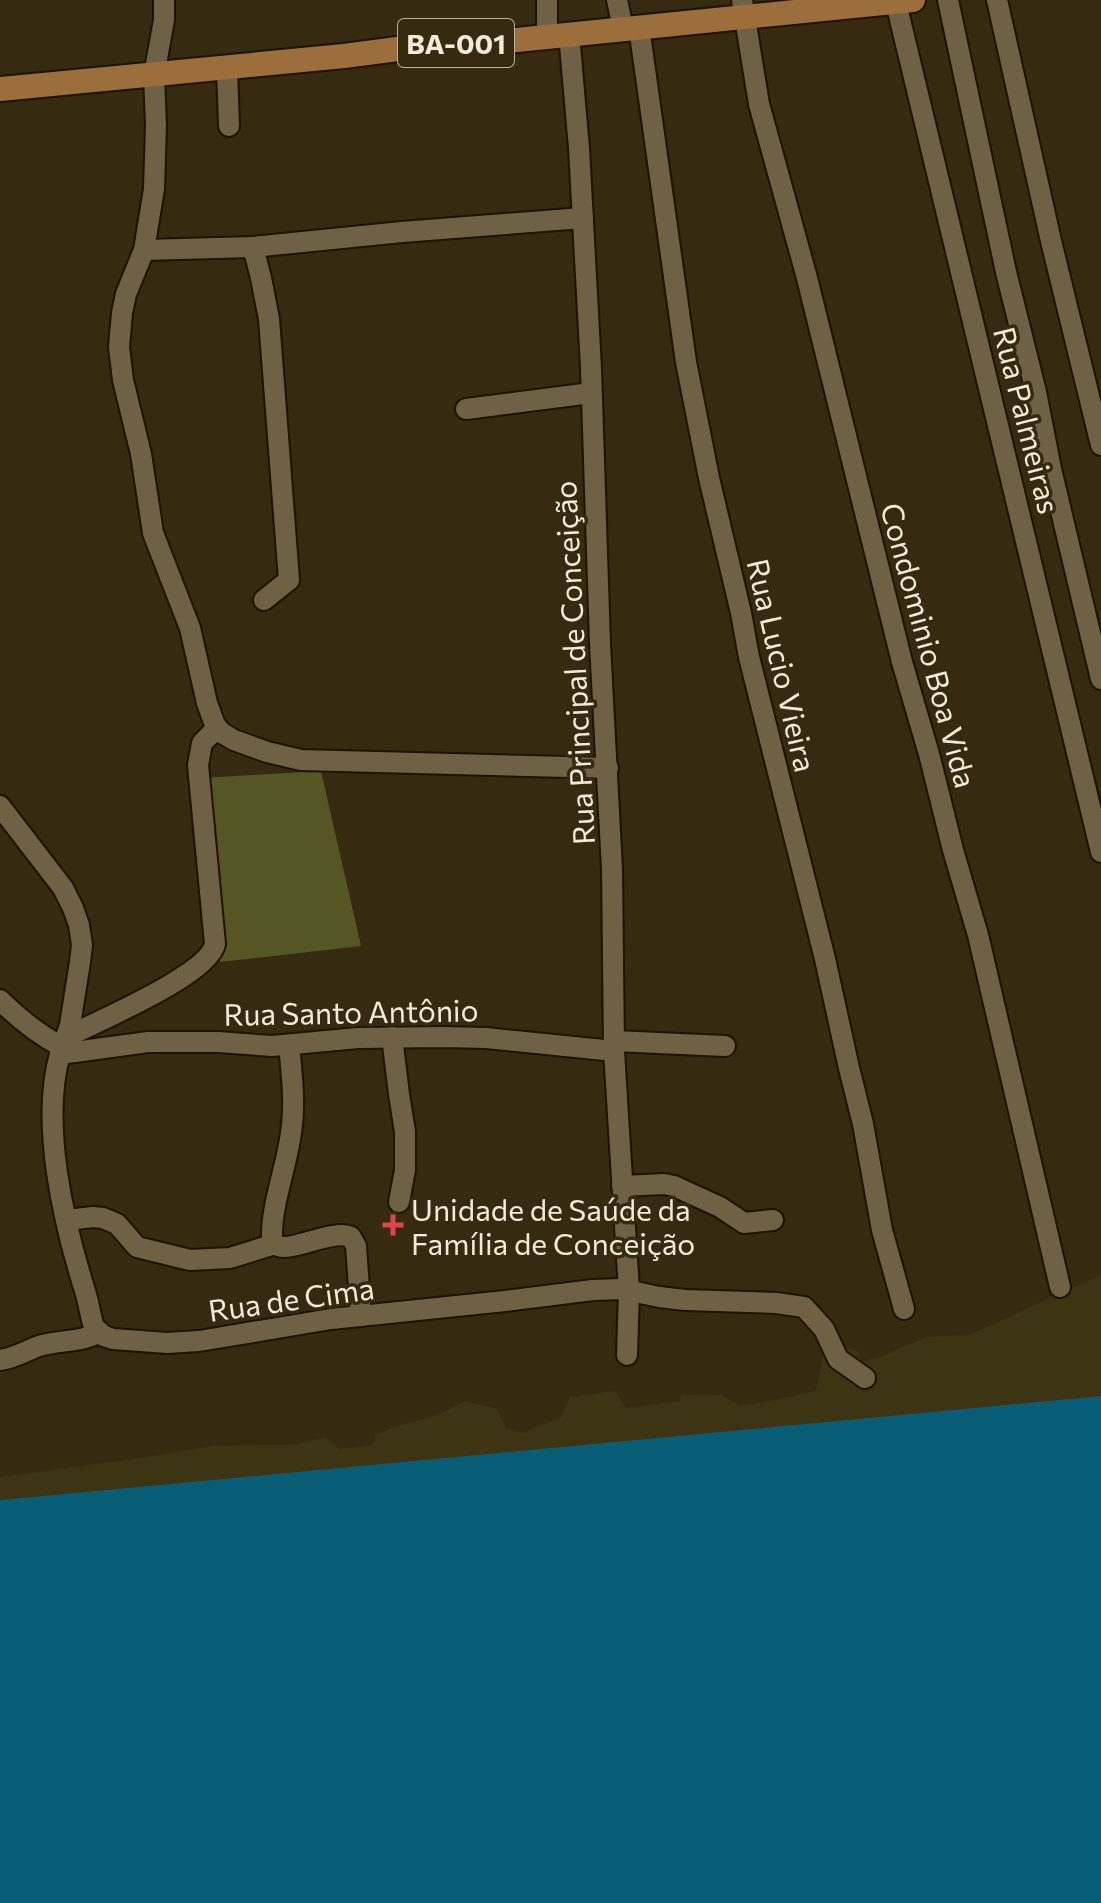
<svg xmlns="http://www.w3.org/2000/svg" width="1101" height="1903" font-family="Commissioner,sans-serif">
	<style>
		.green { fill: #555623 }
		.sand { fill: #3c3413 }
		.water { fill: #085d76 }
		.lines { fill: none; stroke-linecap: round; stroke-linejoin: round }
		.minor-casing { stroke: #1e1300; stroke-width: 24 }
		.major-casing { stroke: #1e1300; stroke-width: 28 }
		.minor { stroke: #6e6146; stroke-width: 20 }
		.major { stroke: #9c6e3c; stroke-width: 24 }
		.health-dot { fill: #e0444e; stroke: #362b11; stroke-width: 3 }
		.labels { text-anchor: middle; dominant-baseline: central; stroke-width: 7; stroke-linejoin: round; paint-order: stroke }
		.shield { fill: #362b11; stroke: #bab19e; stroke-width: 2 }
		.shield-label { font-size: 28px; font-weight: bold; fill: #f2eadb }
		.street-label { font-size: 30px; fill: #f2eadb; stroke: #362b11 }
		.poi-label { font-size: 30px; fill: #f2eadb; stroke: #362b11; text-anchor: start }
	</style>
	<rect width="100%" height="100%" fill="#362b11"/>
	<polygon class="green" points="321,771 361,946 220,962 203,778"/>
	<polygon class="sand" points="1101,1275 1101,1396 0,1500 0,1477 141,1458 213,1446 298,1444 326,1437 339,1449 373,1445 376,1435 394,1427 437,1415 465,1401 497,1409 506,1428 523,1433 561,1417 570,1397 615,1391 626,1408 680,1401 681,1394 721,1395 740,1406 775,1400 816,1391 825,1346 834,1343 859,1352 861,1362 885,1355 927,1337 969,1335"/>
	<polygon class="water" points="1101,1396 1101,1903 0,1903 0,1500"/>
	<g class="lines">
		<g class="minor-casing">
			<g id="minor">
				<polyline points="164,0 164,20 154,75 156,125 154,189 144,250 126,294 122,313 119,347 123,380 141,454 153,533 190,628 207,703 215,725 222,733 234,740 267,752 301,760 608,768"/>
				<polyline points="617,0 623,28"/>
				<polyline points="742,0 759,104 807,278 902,662 929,754 953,850 978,935 1060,1287"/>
				<polyline points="948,0 1006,272 1036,392 1051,469 1101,679"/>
				<polyline points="997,0 1051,241 1101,445"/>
				<polyline points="896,3 1101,852"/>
				<polyline points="639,27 686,362 709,478 741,613 749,657 825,959 849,1068 863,1124 882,1230 904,1309"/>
				<polyline points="569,34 579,148 591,368 600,644 612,869 614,1051 629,1290 627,1355"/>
				<polyline points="547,37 547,0"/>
				<polyline points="227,68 229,126"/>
				<polyline points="253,247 261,278 269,319 289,580 264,600"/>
				<polyline points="144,250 253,247 402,232 583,218"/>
				<polyline points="466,409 591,393"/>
				<polyline points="0,806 63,888 73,908 79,925 82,945 80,962 70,1025 64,1043"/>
				<path d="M0,1000C19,1019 38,1034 62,1047"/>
				<polyline points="392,1037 399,1094 405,1132 405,1170 399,1202"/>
				<path d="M65,1038C95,1022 209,975 215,944L198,765L202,743L217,728"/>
				<polyline points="614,1041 725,1046"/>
				<path d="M289,1045C292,1077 296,1107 290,1139C285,1172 271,1206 272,1239C273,1241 274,1243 276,1245C289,1254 333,1228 351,1237L356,1246L361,1316"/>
				<path d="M614,1051L486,1038L442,1037L358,1038L272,1046L218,1042H148L60,1054C40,1123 64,1224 85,1291C89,1303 90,1315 94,1327L104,1336L113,1339L167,1343L199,1341L331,1319L505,1301L593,1290L622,1289L659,1297L685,1300L776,1303L804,1307L824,1329L838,1359L865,1378"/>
				<polyline points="622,1186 664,1184 674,1186 720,1207 744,1223 773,1220"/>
				<polyline points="67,1220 93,1217 103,1218 117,1224 137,1247 190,1260 230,1258 275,1244"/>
				<path d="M0,1360C14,1358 24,1352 36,1347C57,1339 80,1344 99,1332"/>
			</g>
		</g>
		<g class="major-casing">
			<polyline id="major" points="0,89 344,56 436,44 507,41 913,0"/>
		</g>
		<use href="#minor" class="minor"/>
		<use href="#major" class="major"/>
	</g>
	<path class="health-dot" d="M389 1213h8v8h8v8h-8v8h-8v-8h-8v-8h8z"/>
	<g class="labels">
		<rect class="shield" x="398" y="19" width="116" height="48" rx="6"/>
		<g class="shield-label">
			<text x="456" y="43">BA-001</text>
		</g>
		<g class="street-label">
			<text transform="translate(1028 420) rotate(76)">Rua Palmeiras</text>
			<text transform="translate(930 645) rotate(75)">Condominio Boa Vida</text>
			<text transform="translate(573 663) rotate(-93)">Rua Principal de Conceição</text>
			<text transform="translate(783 665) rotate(77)">Rua Lucio Vieira</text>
			<text transform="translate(351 1011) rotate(-1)">Rua Santo Antônio</text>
			<text transform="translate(291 1298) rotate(-8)">Rua de Cima</text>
		</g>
		<g class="poi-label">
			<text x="411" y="1208">Unidade de Saúde da<tspan x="411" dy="34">Família de Conceição</tspan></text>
		</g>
	</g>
</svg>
